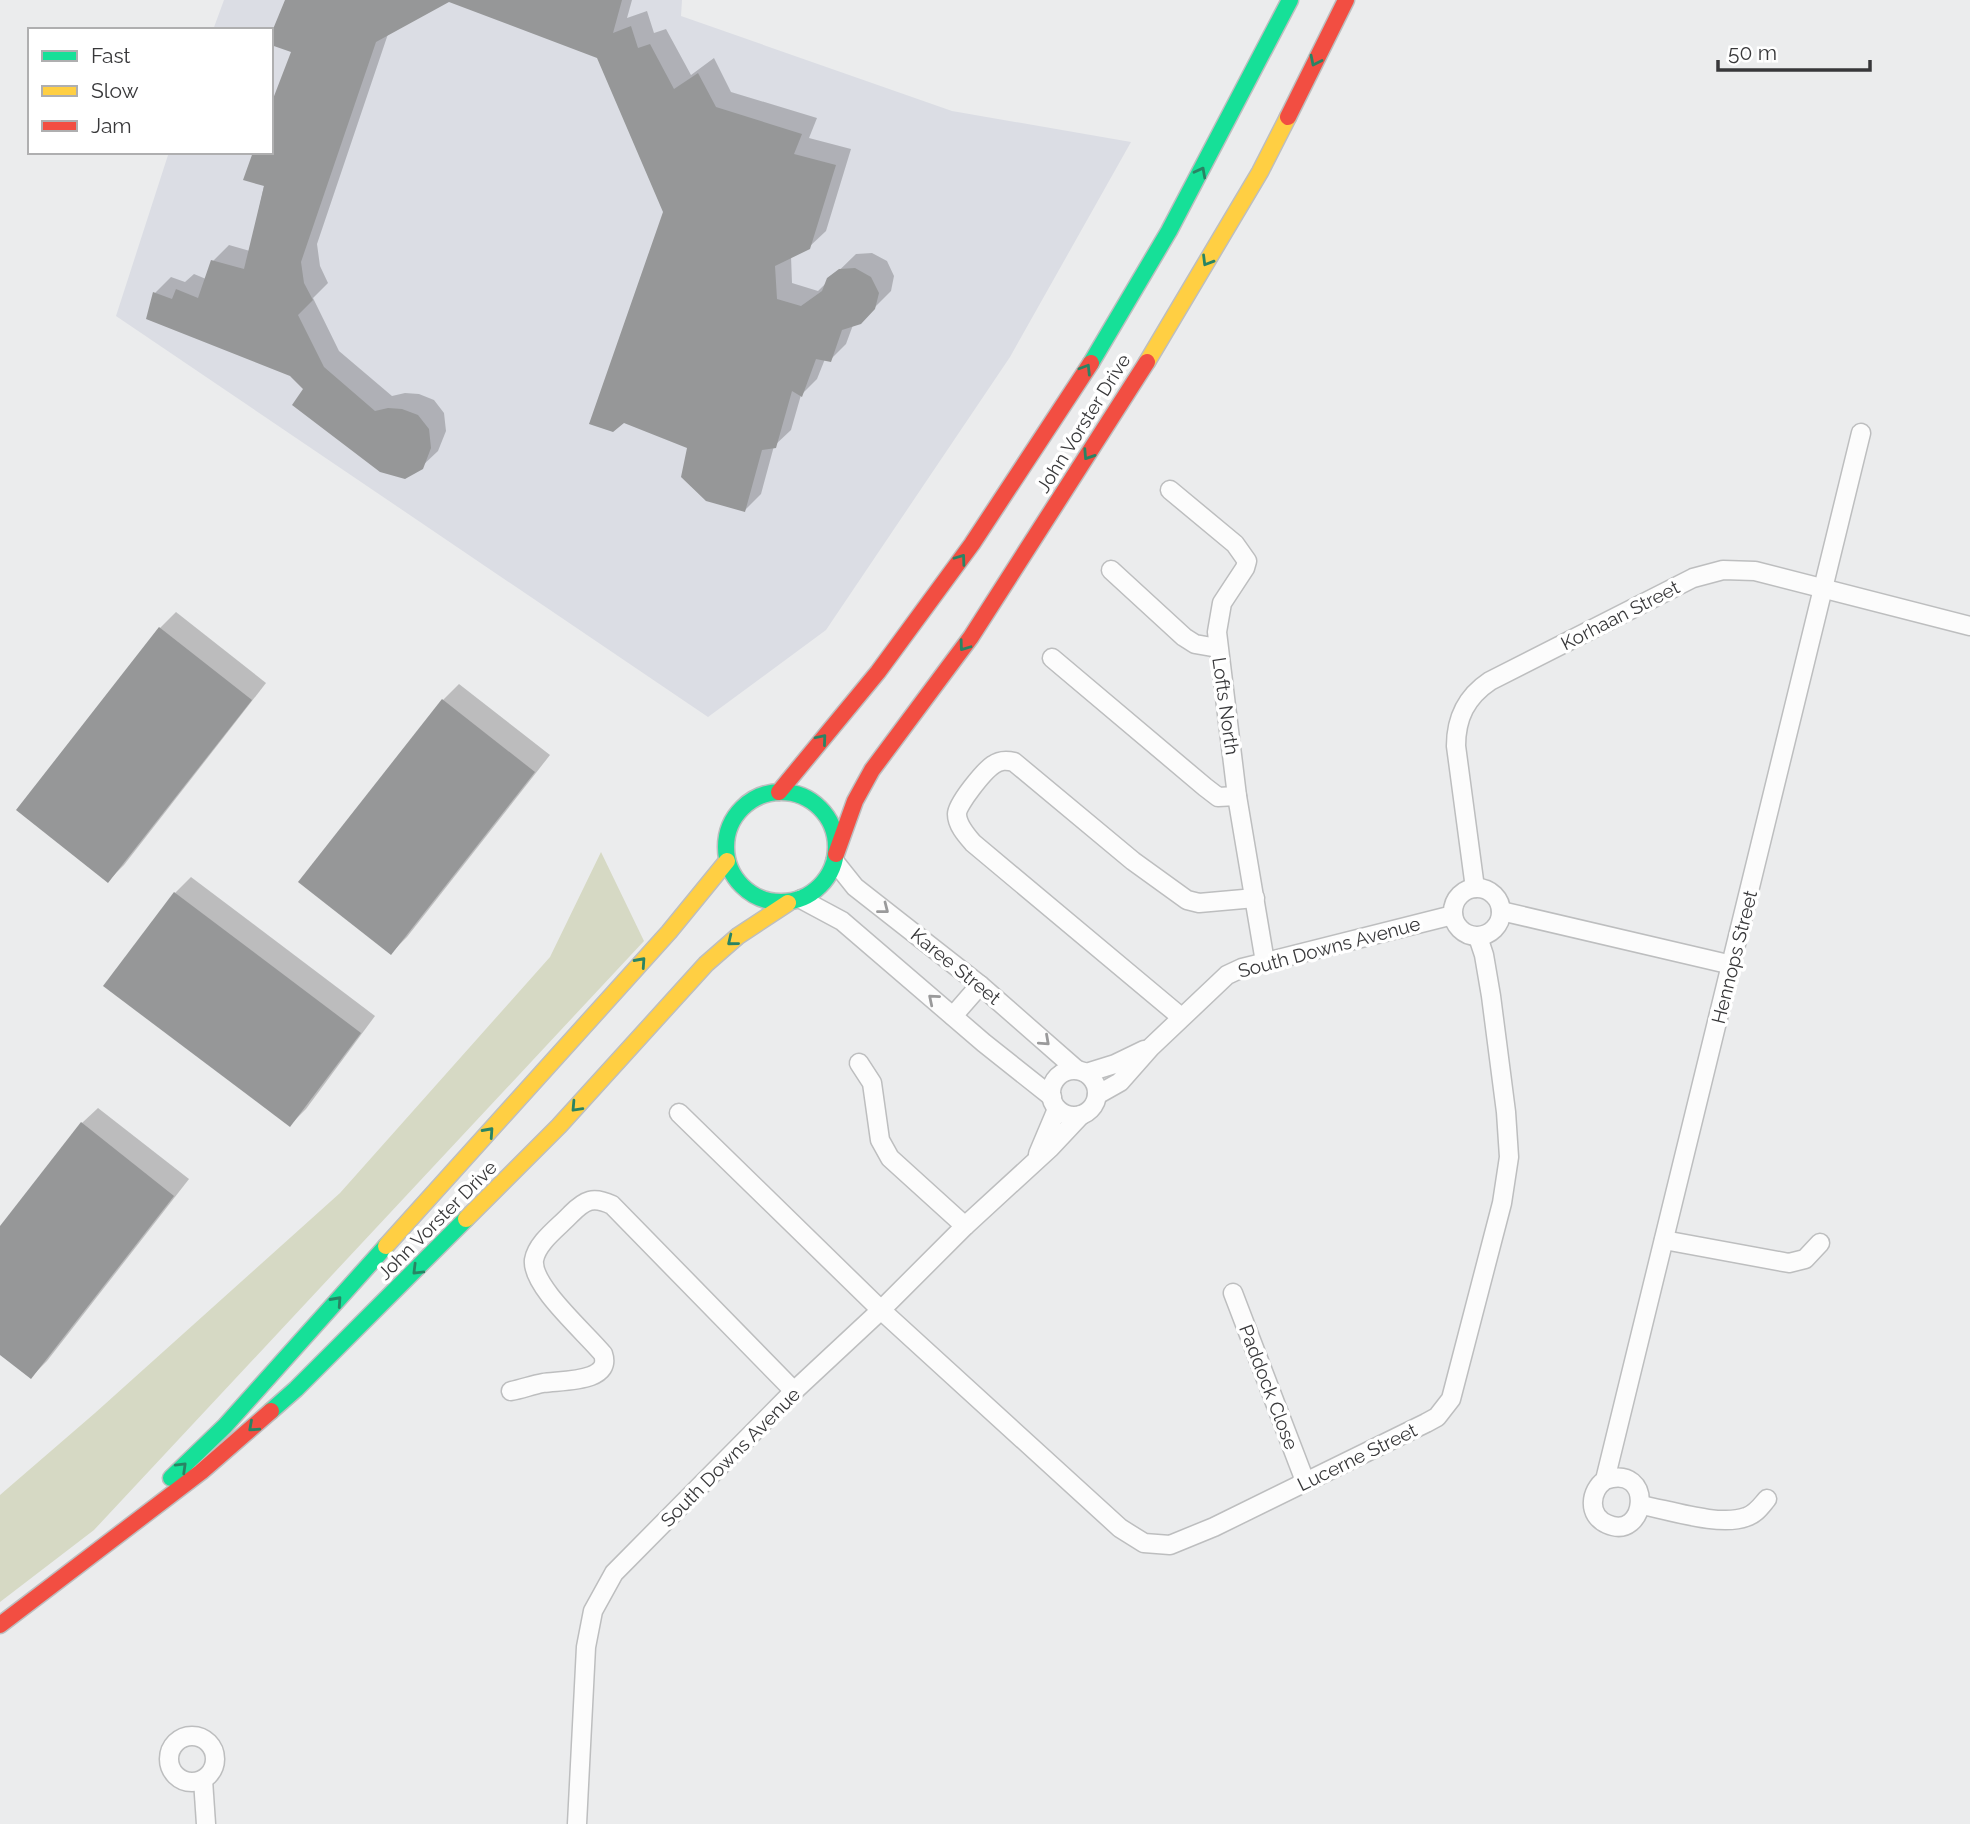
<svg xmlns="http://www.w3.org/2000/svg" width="1970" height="1824" font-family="Raleway,sans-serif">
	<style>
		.built { fill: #dbdde4 }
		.green { fill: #d6d9c4 }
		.shadow { fill: #0003 }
		.building { fill: #969798 }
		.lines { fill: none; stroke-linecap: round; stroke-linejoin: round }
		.street-casing { stroke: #bdbebf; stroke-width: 21 }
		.fast-casing { stroke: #bdbebf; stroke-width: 19 }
		.slow-casing { stroke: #bdbebf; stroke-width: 19 }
		.jam-casing { stroke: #bdbebf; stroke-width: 19 }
		.street { stroke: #fcfcfc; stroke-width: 18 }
		.fast { stroke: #16e098; stroke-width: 16 }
		.slow { stroke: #ffcf43; stroke-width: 16 }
		.jam { stroke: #f24e42; stroke-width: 16 }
		.oneway { stroke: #298464 }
		.oneway2 { stroke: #9a9a9b }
		.labels { text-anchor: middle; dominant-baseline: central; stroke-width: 7; stroke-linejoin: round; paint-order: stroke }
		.street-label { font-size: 19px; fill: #38383a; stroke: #fff }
	</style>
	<rect width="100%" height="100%" fill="#ebeced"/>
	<polygon class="built" points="224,0 682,0 681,16 952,111 1131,142 1010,357 826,630 708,717 116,316 169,152 271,152 271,30 213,30"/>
	<polygon class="green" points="601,852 644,941 94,1530 0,1602 0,1495 95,1413 340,1193 550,957"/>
	<g class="shadow">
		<polygon points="286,0 632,0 627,18 647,11 654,33 666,29 691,75 714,58 731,92 817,118 809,138 851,149 826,231 809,247 791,256 792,283 818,291 856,254 872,253 887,261 894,276 891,291 860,322 853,325 846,344 830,360 825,359 817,379 801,395 791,430 774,446 761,494 745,510 689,447 665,212 599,56 449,0 388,34 317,244 320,266 328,283 313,298 339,351 392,396 405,393 419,394 434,400 444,413 446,431 438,451 421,467 306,388 291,374 155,293 171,277 185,282 194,274 206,279 213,261 229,245 250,251 293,51"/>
		<polygon points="176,612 266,683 124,865 108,881 18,810 160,628"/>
		<polygon points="459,684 550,755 407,937 391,953 301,882 443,700"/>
		<polygon points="191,877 375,1016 306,1109 290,1125 175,893"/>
		<polygon points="98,1108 189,1179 47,1361 31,1377 0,1353 0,1229 82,1123"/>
	</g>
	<g class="building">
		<polygon points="285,0 622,0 613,33 631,26 638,48 650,44 674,89 698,73 716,107 802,134 794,154 836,165 810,249 775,266 777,299 801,306 822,291 827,278 839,269 855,268 871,277 879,293 875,309 861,324 842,330 831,362 816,359 802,397 792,391 776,448 762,450 745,512 706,501 681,477 687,448 624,423 613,432 589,424 663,212 597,58 449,2 376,42 301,262 304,283 313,300 298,315 324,367 375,411 388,408 402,409 418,415 429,429 431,448 423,469 405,479 380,472 292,405 303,389 290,376 146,319 153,292 172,299 176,289 198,298 211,260 244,269 264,186 243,180 253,152 271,152 271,104 291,52 271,45 271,34"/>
		<polygon points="159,627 252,700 108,883 16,810"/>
		<polygon points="442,699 535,772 391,955 298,882"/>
		<polygon points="174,892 361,1033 290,1127 103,986"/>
		<polygon points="81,1122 174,1196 31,1379 0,1355 0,1226"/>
	</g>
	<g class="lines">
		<g class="street-casing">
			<g id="street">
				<polyline points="1170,490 1235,544 1247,561 1245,568 1222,603 1217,632 1237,796 1265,962"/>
				<polyline points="1111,570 1184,637 1195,644 1218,648"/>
				<polyline points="1052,658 1205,787 1218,797 1237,796"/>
				<polyline points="835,862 855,887 980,985 1077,1070"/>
				<path d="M1475,888L1456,746C1456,718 1466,697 1490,681L1693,578L1723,570L1755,571L1970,626"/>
				<circle cx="1477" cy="912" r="24"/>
				<polyline points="801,899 842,921 984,1043 1052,1097"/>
				<polyline points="1501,911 1732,965"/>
				<polyline points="953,1016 980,985"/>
				<path d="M1181,1017L973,843C966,835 957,825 957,814C957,804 984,771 993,765C1000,760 1006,760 1014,762L1133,861L1187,900L1199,903L1255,898"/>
				<polyline points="859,1063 872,1083 880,1140 890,1158 965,1226"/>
				<circle cx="1074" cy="1093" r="23"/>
				<polyline points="1086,1073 1115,1064 1144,1050"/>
				<polyline points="1097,1095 1120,1082 1150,1048 1227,975 1242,968 1453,915"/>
				<polyline points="679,1113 881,1310 1120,1528 1144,1543 1170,1545 1214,1527 1426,1423 1437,1417 1451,1399 1502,1203 1509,1157 1506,1112 1491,996 1484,955 1478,937"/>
				<polyline points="1038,1154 1057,1109"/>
				<polyline points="1664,1240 1789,1263 1805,1259 1820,1243"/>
				<polyline points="1233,1293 1305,1481"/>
				<path d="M511,1391C522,1389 532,1385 543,1383C560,1380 613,1383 603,1354C586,1333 531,1286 534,1260C537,1242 559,1227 571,1214C585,1200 593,1196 612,1205L794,1391"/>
				<path d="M1605,1480C1655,1463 1647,1542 1607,1524C1587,1515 1590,1491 1605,1480L1861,433"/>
				<path d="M1641,1505C1669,1510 1720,1527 1746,1517C1756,1514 1761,1506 1767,1499"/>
				<circle cx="192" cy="1759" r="23"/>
				<polyline points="203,1780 206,1824"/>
				<polyline points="577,1824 586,1647 593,1611 614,1573 794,1391 881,1310 965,1226 1050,1148 1081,1115"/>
			</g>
		</g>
		<g class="fast-casing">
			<g id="fast">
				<polyline points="1091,363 1169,231 1290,0"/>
				<circle cx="781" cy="847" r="55"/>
				<polyline points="271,1411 296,1389 466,1219"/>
				<polyline points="171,1478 225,1426 386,1246"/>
			</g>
		</g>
		<g class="slow-casing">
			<g id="slow">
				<polyline points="1147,362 1260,172 1288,117"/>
				<polyline points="466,1219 559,1126 706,964 738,936 788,903"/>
				<polyline points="386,1246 669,932 727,861"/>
			</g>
		</g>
		<g class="jam-casing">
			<g id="jam">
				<polyline points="1288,117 1346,0"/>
				<polyline points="779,792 878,672 972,544 1091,363"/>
				<polyline points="836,854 855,801 872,770 971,637 1147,362"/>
				<polyline points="0,1625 201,1472 271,1411"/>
			</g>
		</g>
		<use href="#street" class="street"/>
		<use href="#fast" class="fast"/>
		<use href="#slow" class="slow"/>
		<use href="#jam" class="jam"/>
	</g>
	<defs><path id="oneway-chevron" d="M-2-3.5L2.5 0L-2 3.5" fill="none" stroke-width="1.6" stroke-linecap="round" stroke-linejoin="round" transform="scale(1.75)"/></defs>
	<g class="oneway">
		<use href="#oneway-chevron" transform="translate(1315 61) rotate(116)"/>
		<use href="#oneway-chevron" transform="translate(1201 172) rotate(-62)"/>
		<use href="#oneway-chevron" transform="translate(1207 261) rotate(121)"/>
		<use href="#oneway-chevron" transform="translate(1086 369) rotate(-58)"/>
		<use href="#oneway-chevron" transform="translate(1088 455) rotate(123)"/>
		<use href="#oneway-chevron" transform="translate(961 559) rotate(-54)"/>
		<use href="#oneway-chevron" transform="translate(964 646) rotate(126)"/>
		<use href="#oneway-chevron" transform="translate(822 739) rotate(-50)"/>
		<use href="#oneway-chevron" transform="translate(732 941) rotate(141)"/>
		<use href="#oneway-chevron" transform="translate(641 962) rotate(-48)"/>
		<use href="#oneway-chevron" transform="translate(576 1107) rotate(133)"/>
		<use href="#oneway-chevron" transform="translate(489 1132) rotate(-48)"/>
		<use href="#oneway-chevron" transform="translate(417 1270) rotate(135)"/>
		<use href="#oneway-chevron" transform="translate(337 1301) rotate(-48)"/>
		<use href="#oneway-chevron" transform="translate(253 1427) rotate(138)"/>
		<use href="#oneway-chevron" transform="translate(182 1467) rotate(-44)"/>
	</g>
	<g class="oneway2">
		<use href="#oneway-chevron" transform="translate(884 909) rotate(38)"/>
		<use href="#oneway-chevron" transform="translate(933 999) rotate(-140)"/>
		<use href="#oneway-chevron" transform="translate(1045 1041) rotate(42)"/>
	</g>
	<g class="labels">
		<g class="street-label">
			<text transform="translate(1083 423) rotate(-58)">John Vorster Drive</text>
			<text transform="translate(1620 615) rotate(-27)">Korhaan Street</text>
			<text transform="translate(1226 706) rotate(82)">Lofts North</text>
			<text transform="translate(1329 947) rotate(-15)">South Downs Avenue</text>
			<text transform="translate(1734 957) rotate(-76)">Hennops Street</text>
			<text transform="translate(956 966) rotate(39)">Karee Street</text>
			<text transform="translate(437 1220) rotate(-45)">John Vorster Drive</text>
			<text transform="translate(1269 1387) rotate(69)">Paddock Close</text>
			<text transform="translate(730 1457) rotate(-45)">South Downs Avenue</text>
			<text transform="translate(1357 1457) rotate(-26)">Lucerne Street</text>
		</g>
	</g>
	<rect x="28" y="28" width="245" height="126" fill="#ffffff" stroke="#afafb0" stroke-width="2"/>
	<rect x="42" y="51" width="35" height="10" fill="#16e098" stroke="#afafb0" stroke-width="2"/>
	<text x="91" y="63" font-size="21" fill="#38383a">Fast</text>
	<rect x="42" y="86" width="35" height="10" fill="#ffcf43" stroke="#afafb0" stroke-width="2"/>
	<text x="91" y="98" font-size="21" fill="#38383a">Slow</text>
	<rect x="42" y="121" width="35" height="10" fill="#f24e42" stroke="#afafb0" stroke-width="2"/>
	<text x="91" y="133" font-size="21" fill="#38383a">Jam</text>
	<path d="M1718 60v10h152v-10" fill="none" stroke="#38383a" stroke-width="3.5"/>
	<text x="1728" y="60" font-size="21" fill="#38383a" stroke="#ffffff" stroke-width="5" paint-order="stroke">50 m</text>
</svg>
